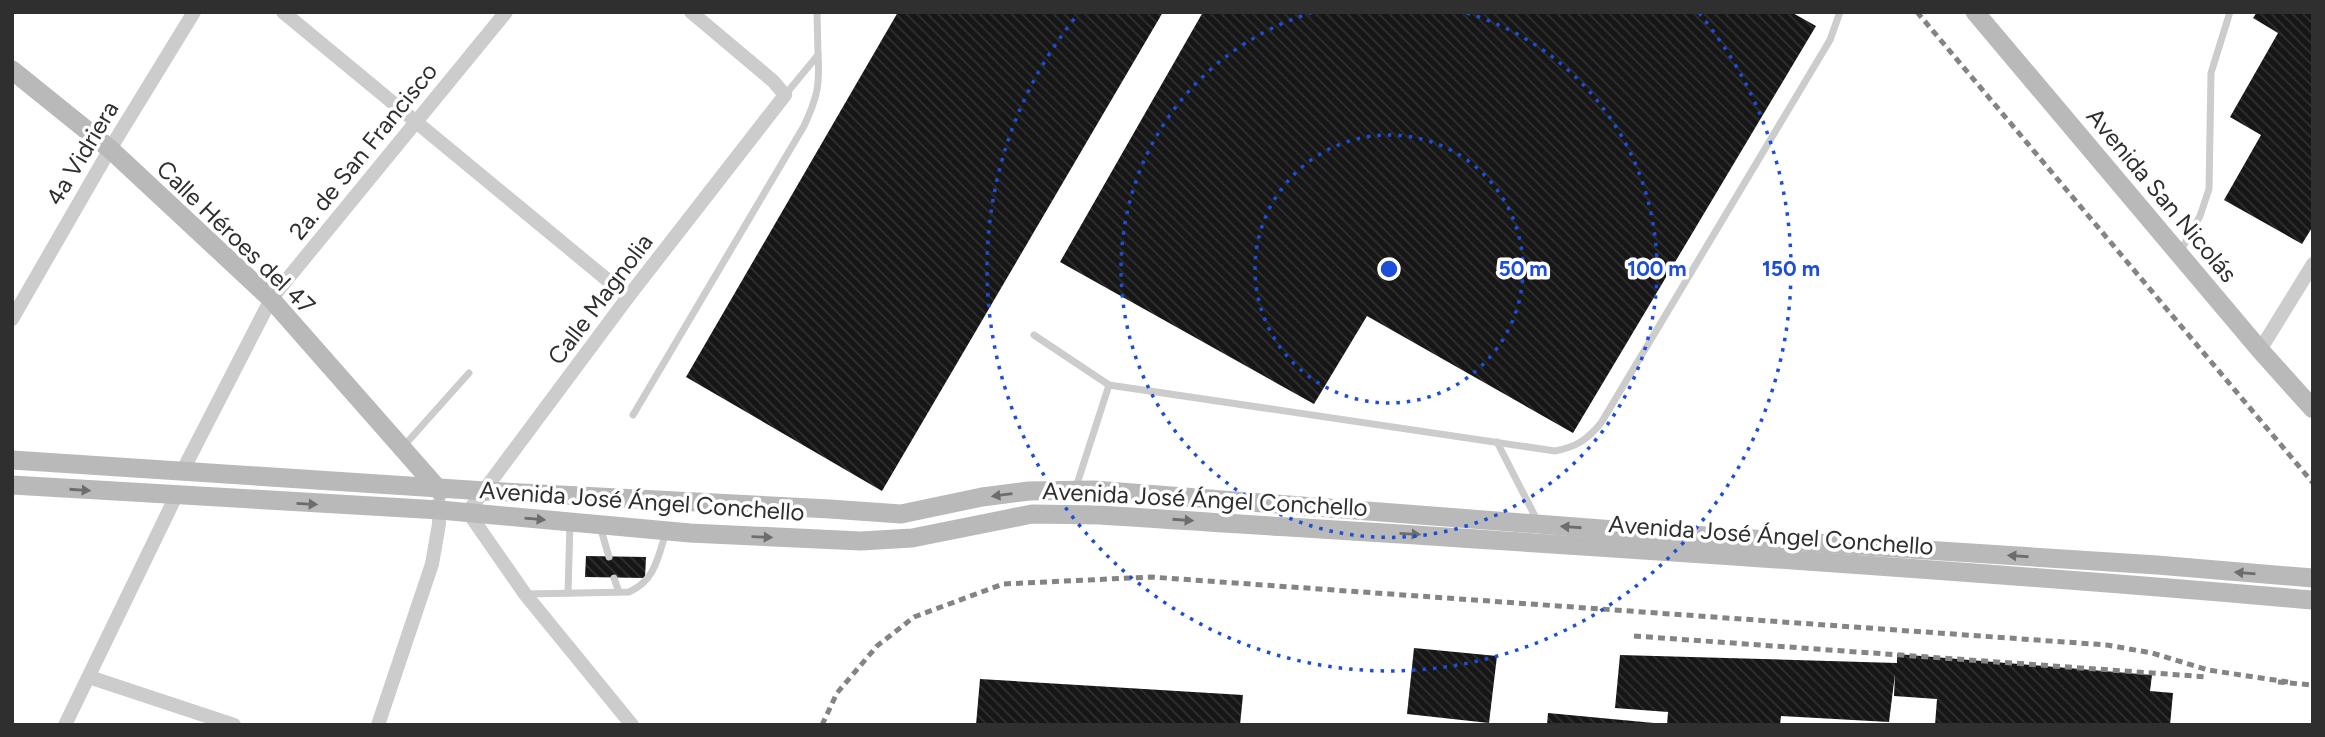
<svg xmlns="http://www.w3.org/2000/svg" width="2325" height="737" font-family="Figtree,sans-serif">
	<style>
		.building { fill: url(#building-back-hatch) }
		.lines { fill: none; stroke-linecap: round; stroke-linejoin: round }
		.lane { stroke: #ccc; stroke-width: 7 }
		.street { stroke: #ccc; stroke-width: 14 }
		.secondary { stroke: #b9b9b9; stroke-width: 19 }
		.rail { stroke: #848484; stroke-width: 5; stroke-dasharray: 7 5; stroke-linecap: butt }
		.oneway { fill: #6d6d6d }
		.ring { fill: none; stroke: #1d4ed8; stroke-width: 3.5; stroke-dasharray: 3.5 7 }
		.labels { text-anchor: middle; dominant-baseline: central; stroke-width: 7; stroke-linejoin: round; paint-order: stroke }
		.street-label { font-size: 24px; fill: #2f2f2f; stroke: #fff }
		.centre { fill: #1d4ed8; stroke: #fff; stroke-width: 3.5 }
		.ring-label { font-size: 21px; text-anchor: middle; font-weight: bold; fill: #1d4ed8; stroke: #fff; stroke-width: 7; stroke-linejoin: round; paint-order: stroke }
	</style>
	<defs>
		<pattern id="building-back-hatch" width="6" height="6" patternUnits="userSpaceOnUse" patternTransform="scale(1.75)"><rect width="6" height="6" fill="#161616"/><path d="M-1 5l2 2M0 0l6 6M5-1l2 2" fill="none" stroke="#303030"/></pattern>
	</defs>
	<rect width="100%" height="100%" fill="#fff"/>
	<g class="building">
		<polygon points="898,12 1163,12 882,491 686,377"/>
		<polygon points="1203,12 1791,12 1816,26 1573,433 1367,316 1314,404 1060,262"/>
		<polygon points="2257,12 2313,12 2313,226 2302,244 2224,200 2261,135 2230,117 2278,33 2253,18"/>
		<polygon points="586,556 646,557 645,578 585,577"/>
		<polygon points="1414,648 1497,656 1489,723 1407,714"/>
		<polygon points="1897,654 2152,675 2150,691 2173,693 2170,725 1935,725 1937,699 1894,696 1895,674 1889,722 1781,716 1780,725 1667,725 1668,712 1615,708 1620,655 1897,663"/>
		<polygon points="980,679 1243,695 1240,725 976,725"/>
		<polygon points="1548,713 1654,723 1654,725 1547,725"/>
	</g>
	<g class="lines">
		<g class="lane">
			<polyline points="785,95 818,55 817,12"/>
			<polyline points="2180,252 2200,216 2209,189 2211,73 2230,12"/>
			<path d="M1034,335L1109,385L1555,451C1576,447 1587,440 1601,423L1830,40L1840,12"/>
			<path d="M633,415L804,126C817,98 820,86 818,55"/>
			<polyline points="1497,442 1538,522"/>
			<polyline points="402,448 469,373"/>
			<polyline points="1076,487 1109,385"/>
			<polyline points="600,526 609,557"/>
			<polyline points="614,578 619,592"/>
			<polyline points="568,593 570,523"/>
			<path d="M527,594L629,592C655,581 658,557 666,532"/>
		</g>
		<g class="street">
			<polyline points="283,12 628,297"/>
			<polyline points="12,319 110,149 194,12"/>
			<polyline points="2260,350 2313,264"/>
			<polyline points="183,470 271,299 506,12"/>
			<polyline points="89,677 234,725"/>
			<polyline points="65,725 176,496"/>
			<polyline points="378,725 432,564 439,524 439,503"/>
			<polyline points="632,725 525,594 468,512 628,297 785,95 773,81 691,12"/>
		</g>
		<g class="secondary">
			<polyline points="1975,12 2260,350 2313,409"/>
			<polyline points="12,70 110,149 271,299 440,491"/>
			<polyline points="12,460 485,491 830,509 901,514 982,497 1029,491 1094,490 1615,530 2157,565 2313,578"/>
			<path d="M12,485L440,510L690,533L861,541L912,538L1032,514L1099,515C1504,541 1909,565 2313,600"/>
		</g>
		<g class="rail">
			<polyline points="1917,12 2313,483"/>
			<polyline points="1634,636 2208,677"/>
			<polyline points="2278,682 2313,685"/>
			<polyline points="822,725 837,693 877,646 914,617 1003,584 1151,577 2107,645 2152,653 2208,670 2288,682"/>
		</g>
	</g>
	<defs><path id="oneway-solid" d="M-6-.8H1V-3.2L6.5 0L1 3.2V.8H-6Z" transform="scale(1.75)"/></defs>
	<g class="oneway">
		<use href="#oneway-solid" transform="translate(80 490) rotate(4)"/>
		<use href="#oneway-solid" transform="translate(1002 495) rotate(173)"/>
		<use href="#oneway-solid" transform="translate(307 504) rotate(3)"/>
		<use href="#oneway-solid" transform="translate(535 519) rotate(5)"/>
		<use href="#oneway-solid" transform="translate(1183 520) rotate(4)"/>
		<use href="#oneway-solid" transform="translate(1571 527) rotate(-176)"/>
		<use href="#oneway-solid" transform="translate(1410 534) rotate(3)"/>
		<use href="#oneway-solid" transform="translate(762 537) rotate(2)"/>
		<use href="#oneway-solid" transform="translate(2018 556) rotate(-176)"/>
		<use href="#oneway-solid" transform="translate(2245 573) rotate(-175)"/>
	</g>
	<g class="ring">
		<circle cx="1389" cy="269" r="134"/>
		<path d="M1467 13A268 268 0 1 1 1311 13"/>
		<path d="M1699 13A402 402 0 1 1 1079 13"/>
	</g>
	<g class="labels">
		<g class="street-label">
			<text transform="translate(363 151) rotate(-51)">2a. de San Francisco</text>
			<text transform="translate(82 153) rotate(-59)">4a Vidriera</text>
			<text transform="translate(2162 195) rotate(50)">Avenida San Nicolás</text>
			<text transform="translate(236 237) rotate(44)">Calle Héroes del 47</text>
			<text transform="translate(600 299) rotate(-53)">Calle Magnolia</text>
			<text transform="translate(1205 499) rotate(3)">Avenida José Ángel Conchello</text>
			<text transform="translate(642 501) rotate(4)">Avenida José Ángel Conchello</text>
			<text transform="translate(1771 535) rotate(4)">Avenida José Ángel Conchello</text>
		</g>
	</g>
	<circle cx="1389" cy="269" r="10" class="centre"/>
	<g class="ring-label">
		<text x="1523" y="276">50 m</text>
		<text x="1657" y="276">100 m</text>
		<text x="1791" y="276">150 m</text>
	</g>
	<rect width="2325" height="737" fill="none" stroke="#2f2f2f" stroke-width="28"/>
</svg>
